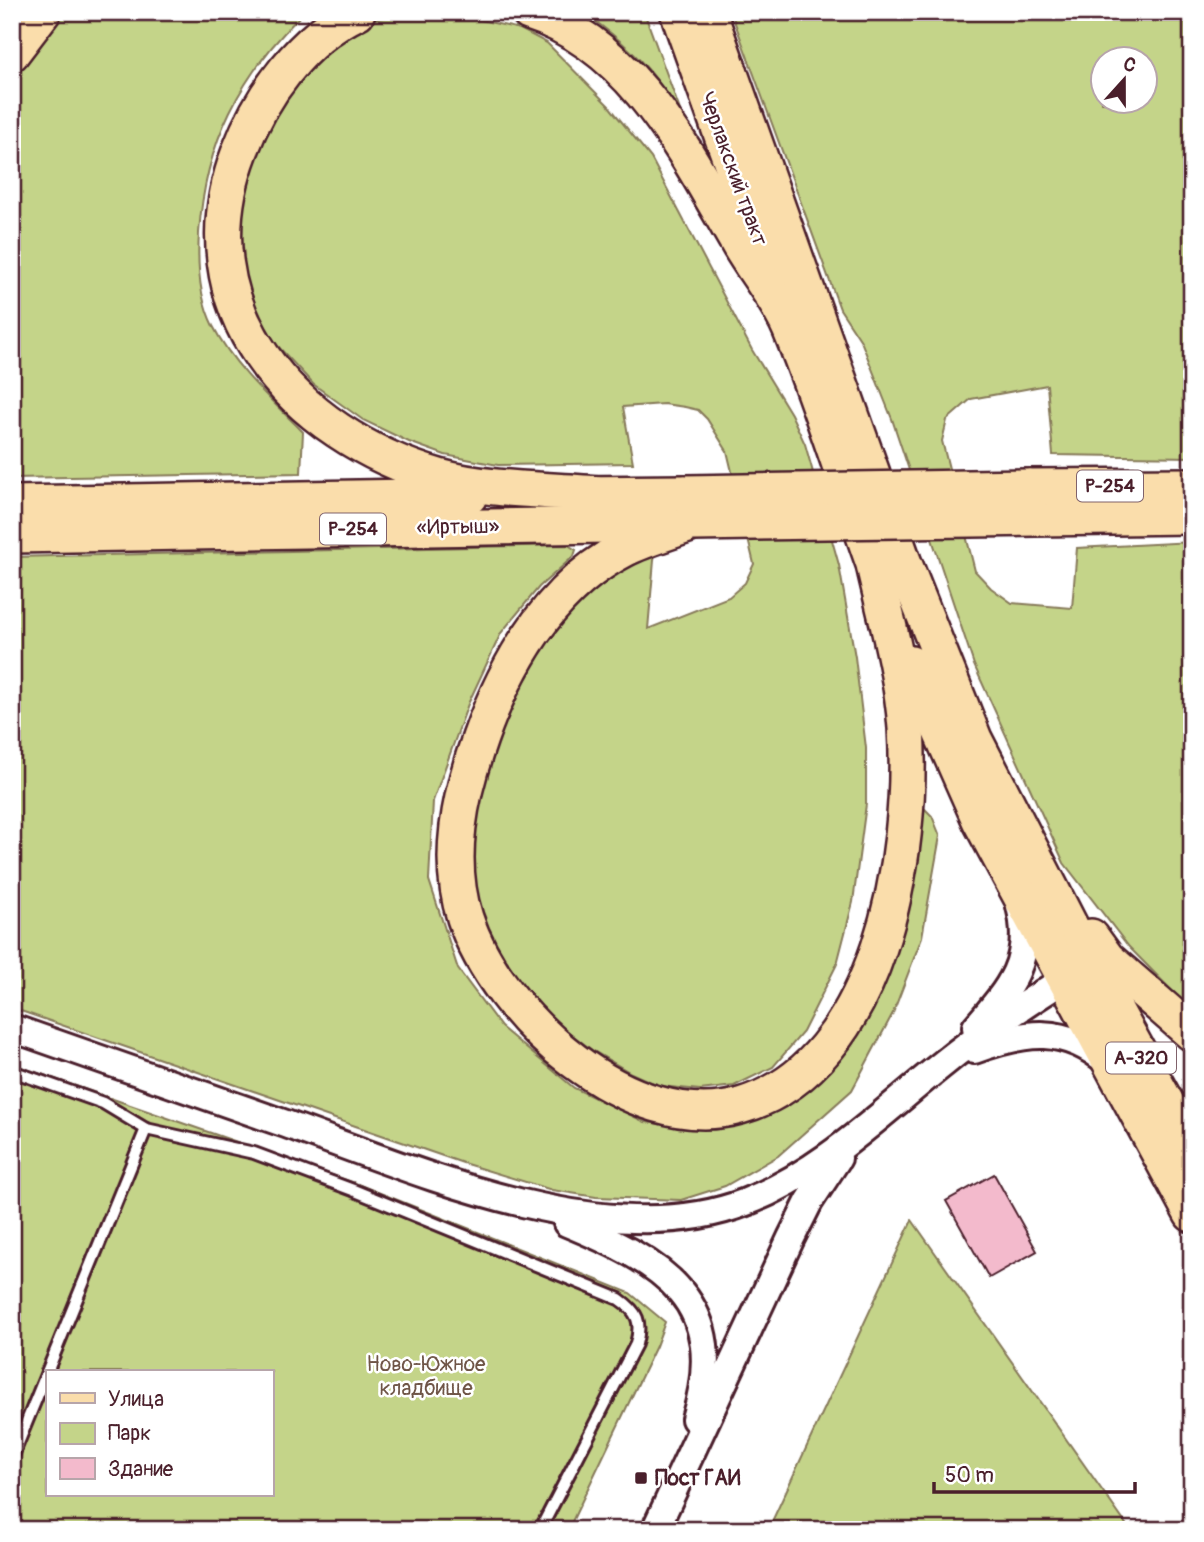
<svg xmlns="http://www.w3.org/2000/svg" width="1204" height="1542" font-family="Pangolin,sans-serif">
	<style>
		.green { fill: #c4d489; stroke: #877a5a; stroke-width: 2; fill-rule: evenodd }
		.building { fill: #f3bacc; stroke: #4a1f2b; stroke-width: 2 }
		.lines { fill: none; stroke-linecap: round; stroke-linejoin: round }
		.service-casing { stroke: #4a1f2b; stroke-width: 16 }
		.tertiary-casing { stroke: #4a1f2b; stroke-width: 32 }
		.primary-casing { stroke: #4a1f2b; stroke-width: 38 }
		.trunk-casing { stroke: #4a1f2b; stroke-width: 40 }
		.service { stroke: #fff; stroke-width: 10 }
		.tertiary { stroke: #fff; stroke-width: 26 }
		.primary { stroke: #faddab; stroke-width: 33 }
		.trunk { stroke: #faddab; stroke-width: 35 }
		.trunk-bridge-casing { stroke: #4a1f2b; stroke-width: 40; stroke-linecap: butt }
		.trunk-bridge { stroke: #faddab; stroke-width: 35 }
		.poi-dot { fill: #4a1f2b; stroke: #fff; stroke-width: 2.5 }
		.labels { text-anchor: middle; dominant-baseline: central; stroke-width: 5; stroke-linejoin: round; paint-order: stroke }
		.shield { fill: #fff; stroke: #80626b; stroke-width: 2 }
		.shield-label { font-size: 19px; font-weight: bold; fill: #4a1f2b }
		.street-label { font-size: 21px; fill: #4a1f2b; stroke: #fff }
		.park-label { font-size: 21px; fill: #6f5547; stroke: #fff }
		.poi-label { font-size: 21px; font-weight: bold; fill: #4a1f2b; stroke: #fff; text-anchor: start }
	</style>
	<rect width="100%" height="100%" fill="#fff"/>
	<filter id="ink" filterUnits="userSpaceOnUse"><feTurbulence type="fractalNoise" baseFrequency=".0143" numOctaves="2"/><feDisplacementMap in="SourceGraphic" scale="14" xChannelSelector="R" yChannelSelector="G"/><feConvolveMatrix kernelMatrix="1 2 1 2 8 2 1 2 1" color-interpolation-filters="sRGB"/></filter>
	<g filter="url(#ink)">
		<g class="green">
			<path d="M53,12H304C240,75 205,142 199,233C197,264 199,298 213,326C234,367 271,400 303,432L301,473L12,478V72Z"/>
			<path d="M582,12H644L696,154C672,90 639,50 582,12Z"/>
			<path d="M731,12H1192V457L1053,455L1047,385L971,399L947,420L942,441L975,571L991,588L1012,603L1072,608L1077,548L1192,542V1011L1129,947L1064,863L974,665L892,419L861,341L840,309ZM1102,60H1144V102H1102Z"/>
			<polygon points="449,13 520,29 547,43 609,106 651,158 752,350 791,414 805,444 839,565 855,657 866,748 866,804 853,902 837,964 803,1032 773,1067 734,1086 700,1090 660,1086 631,1073 592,1050 558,1024 526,992 499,957 485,926 476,888 472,851 485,760 523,671 584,591 655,549 648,629 729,597 745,583 754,564 727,451 707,419 698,410 685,407 664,404 623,407 633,463 498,465 445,455 409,442 363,420 313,384 275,343 253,307 238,259 244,177 294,80 362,22 400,14"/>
			<polygon points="568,545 576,550 574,556 539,587 501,633 468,704 433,801 429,880 458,969 501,1027 574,1088 645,1122 693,1128 752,1120 802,1088 837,1053 914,817 924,808 932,816 940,836 922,937 893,1013 852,1090 778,1156 725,1186 681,1200 596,1197 552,1190 463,1163 12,1008 12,557"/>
			<path d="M12,1064L355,1183L630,1293L665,1322L656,1346L568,1530H12ZM47,1372H271V1495H47Z"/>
			<polygon points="912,1220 1130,1530 768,1530"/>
		</g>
		<polygon class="building" points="994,1174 1037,1251 989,1278 946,1201"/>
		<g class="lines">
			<g class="service-casing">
				<g id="service">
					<path d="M12,1071L103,1103L146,1129L254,1153L353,1190L619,1299C638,1312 642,1322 636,1344L540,1530"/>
					<polyline points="12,1458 146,1129"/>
				</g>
			</g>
			<g class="tertiary-casing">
				<g id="tertiary">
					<path d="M976,1027C1010,988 1034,960 1020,906"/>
					<path d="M12,1028C103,1060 195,1092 286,1124C417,1171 609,1256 746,1202C823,1172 881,1113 944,1063C982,1032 1023,1006 1063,980"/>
					<path d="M974,1050C1026,1031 1064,1025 1109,1063"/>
					<path d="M567,1223C664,1263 731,1301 695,1419"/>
					<polyline points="655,1530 791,1238 809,1202 838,1158"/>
				</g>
			</g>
			<g class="primary-casing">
				<g id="primary">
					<polyline points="677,12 775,287"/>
					<polyline points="12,54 44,12"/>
				</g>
			</g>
			<g class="trunk-casing">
				<g id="trunk">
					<path d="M357,12C302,38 261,95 240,151C180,307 293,435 439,477C489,491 546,489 597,494"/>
					<path d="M529,12C636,46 687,156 740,246C756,273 778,300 790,328C825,413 851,502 883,589"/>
					<polyline points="711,20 903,561 974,739 1090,965 1192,1150"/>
					<polyline points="1028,487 1192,486"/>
					<polyline points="574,494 686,493"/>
					<polyline points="12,504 469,496"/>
					<polyline points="1035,518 1192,516"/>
					<path d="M693,523C670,532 646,538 624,549C550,587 507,662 480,738C460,795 446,859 465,918C497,1016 631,1137 740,1106C881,1066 914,851 906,728C902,674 887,621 875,569"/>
					<polyline points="12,535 667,524"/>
					<polyline points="911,664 980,820 1192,1214"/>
					<polyline points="1091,937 1107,959 1192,1033"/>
				</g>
			</g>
			<use href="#service" class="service"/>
			<use href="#tertiary" class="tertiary"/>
			<use href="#primary" class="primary"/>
			<use href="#trunk" class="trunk"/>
			<g class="trunk-bridge-casing">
				<g id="trunk-bridge">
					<polyline points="686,493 1028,487"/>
					<polyline points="693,523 1035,518"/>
				</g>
			</g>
			<use href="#trunk-bridge" class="trunk-bridge"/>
		</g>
	</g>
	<rect class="poi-dot" x="634" y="1471" width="14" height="14" rx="3.5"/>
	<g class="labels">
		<g class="shield">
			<rect x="1077" y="470.5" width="66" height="31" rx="5"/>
			<rect x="320" y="513.5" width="66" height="31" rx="5"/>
			<rect x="1106" y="1042.5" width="70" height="31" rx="5"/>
		</g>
		<g class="shield-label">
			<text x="1110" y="486">Р-254</text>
			<text x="353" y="529">Р-254</text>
			<text x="1141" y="1058">А-320</text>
		</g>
		<g class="street-label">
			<text transform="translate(733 169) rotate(70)">Черлакский тракт</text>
			<text transform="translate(458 527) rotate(-1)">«Иртыш»</text>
		</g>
		<g class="park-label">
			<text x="426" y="1364">Ново-Южное<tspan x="426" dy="24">кладбище</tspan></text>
		</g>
		<g class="poi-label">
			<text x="655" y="1478">Пост ГАИ</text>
		</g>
	</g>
	<rect width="1204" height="1542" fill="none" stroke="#fff" stroke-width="42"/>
	<rect x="21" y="21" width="1162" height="1500" fill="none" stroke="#4a1f2b" stroke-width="2.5" filter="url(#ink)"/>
	<rect x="46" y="1370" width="228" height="126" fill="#ffffff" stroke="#b7a5aa" stroke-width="2"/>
	<rect x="60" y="1393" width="35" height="10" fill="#faddab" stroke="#b7a5aa" stroke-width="2"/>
	<text x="108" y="1406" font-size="21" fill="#4a1f2b">Улица</text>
	<rect x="60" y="1423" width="35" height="21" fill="#c4d489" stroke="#b7a5aa" stroke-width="2"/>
	<text x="108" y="1440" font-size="21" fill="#4a1f2b">Парк</text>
	<rect x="60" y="1458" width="35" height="21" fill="#f3bacc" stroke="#b7a5aa" stroke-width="2"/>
	<text x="108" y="1476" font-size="21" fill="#4a1f2b">Здание</text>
	<g transform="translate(1124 80) rotate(21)"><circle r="33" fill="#ffffff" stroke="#b7a5aa" stroke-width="2"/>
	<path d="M0-5L12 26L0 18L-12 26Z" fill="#4a1f2b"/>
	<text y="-10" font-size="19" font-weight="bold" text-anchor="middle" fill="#4a1f2b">С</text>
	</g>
	<path d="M934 1482v10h201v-10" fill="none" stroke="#4a1f2b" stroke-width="3.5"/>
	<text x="945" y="1482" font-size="21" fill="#4a1f2b" stroke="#ffffff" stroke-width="5" paint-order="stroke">50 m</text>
</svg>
